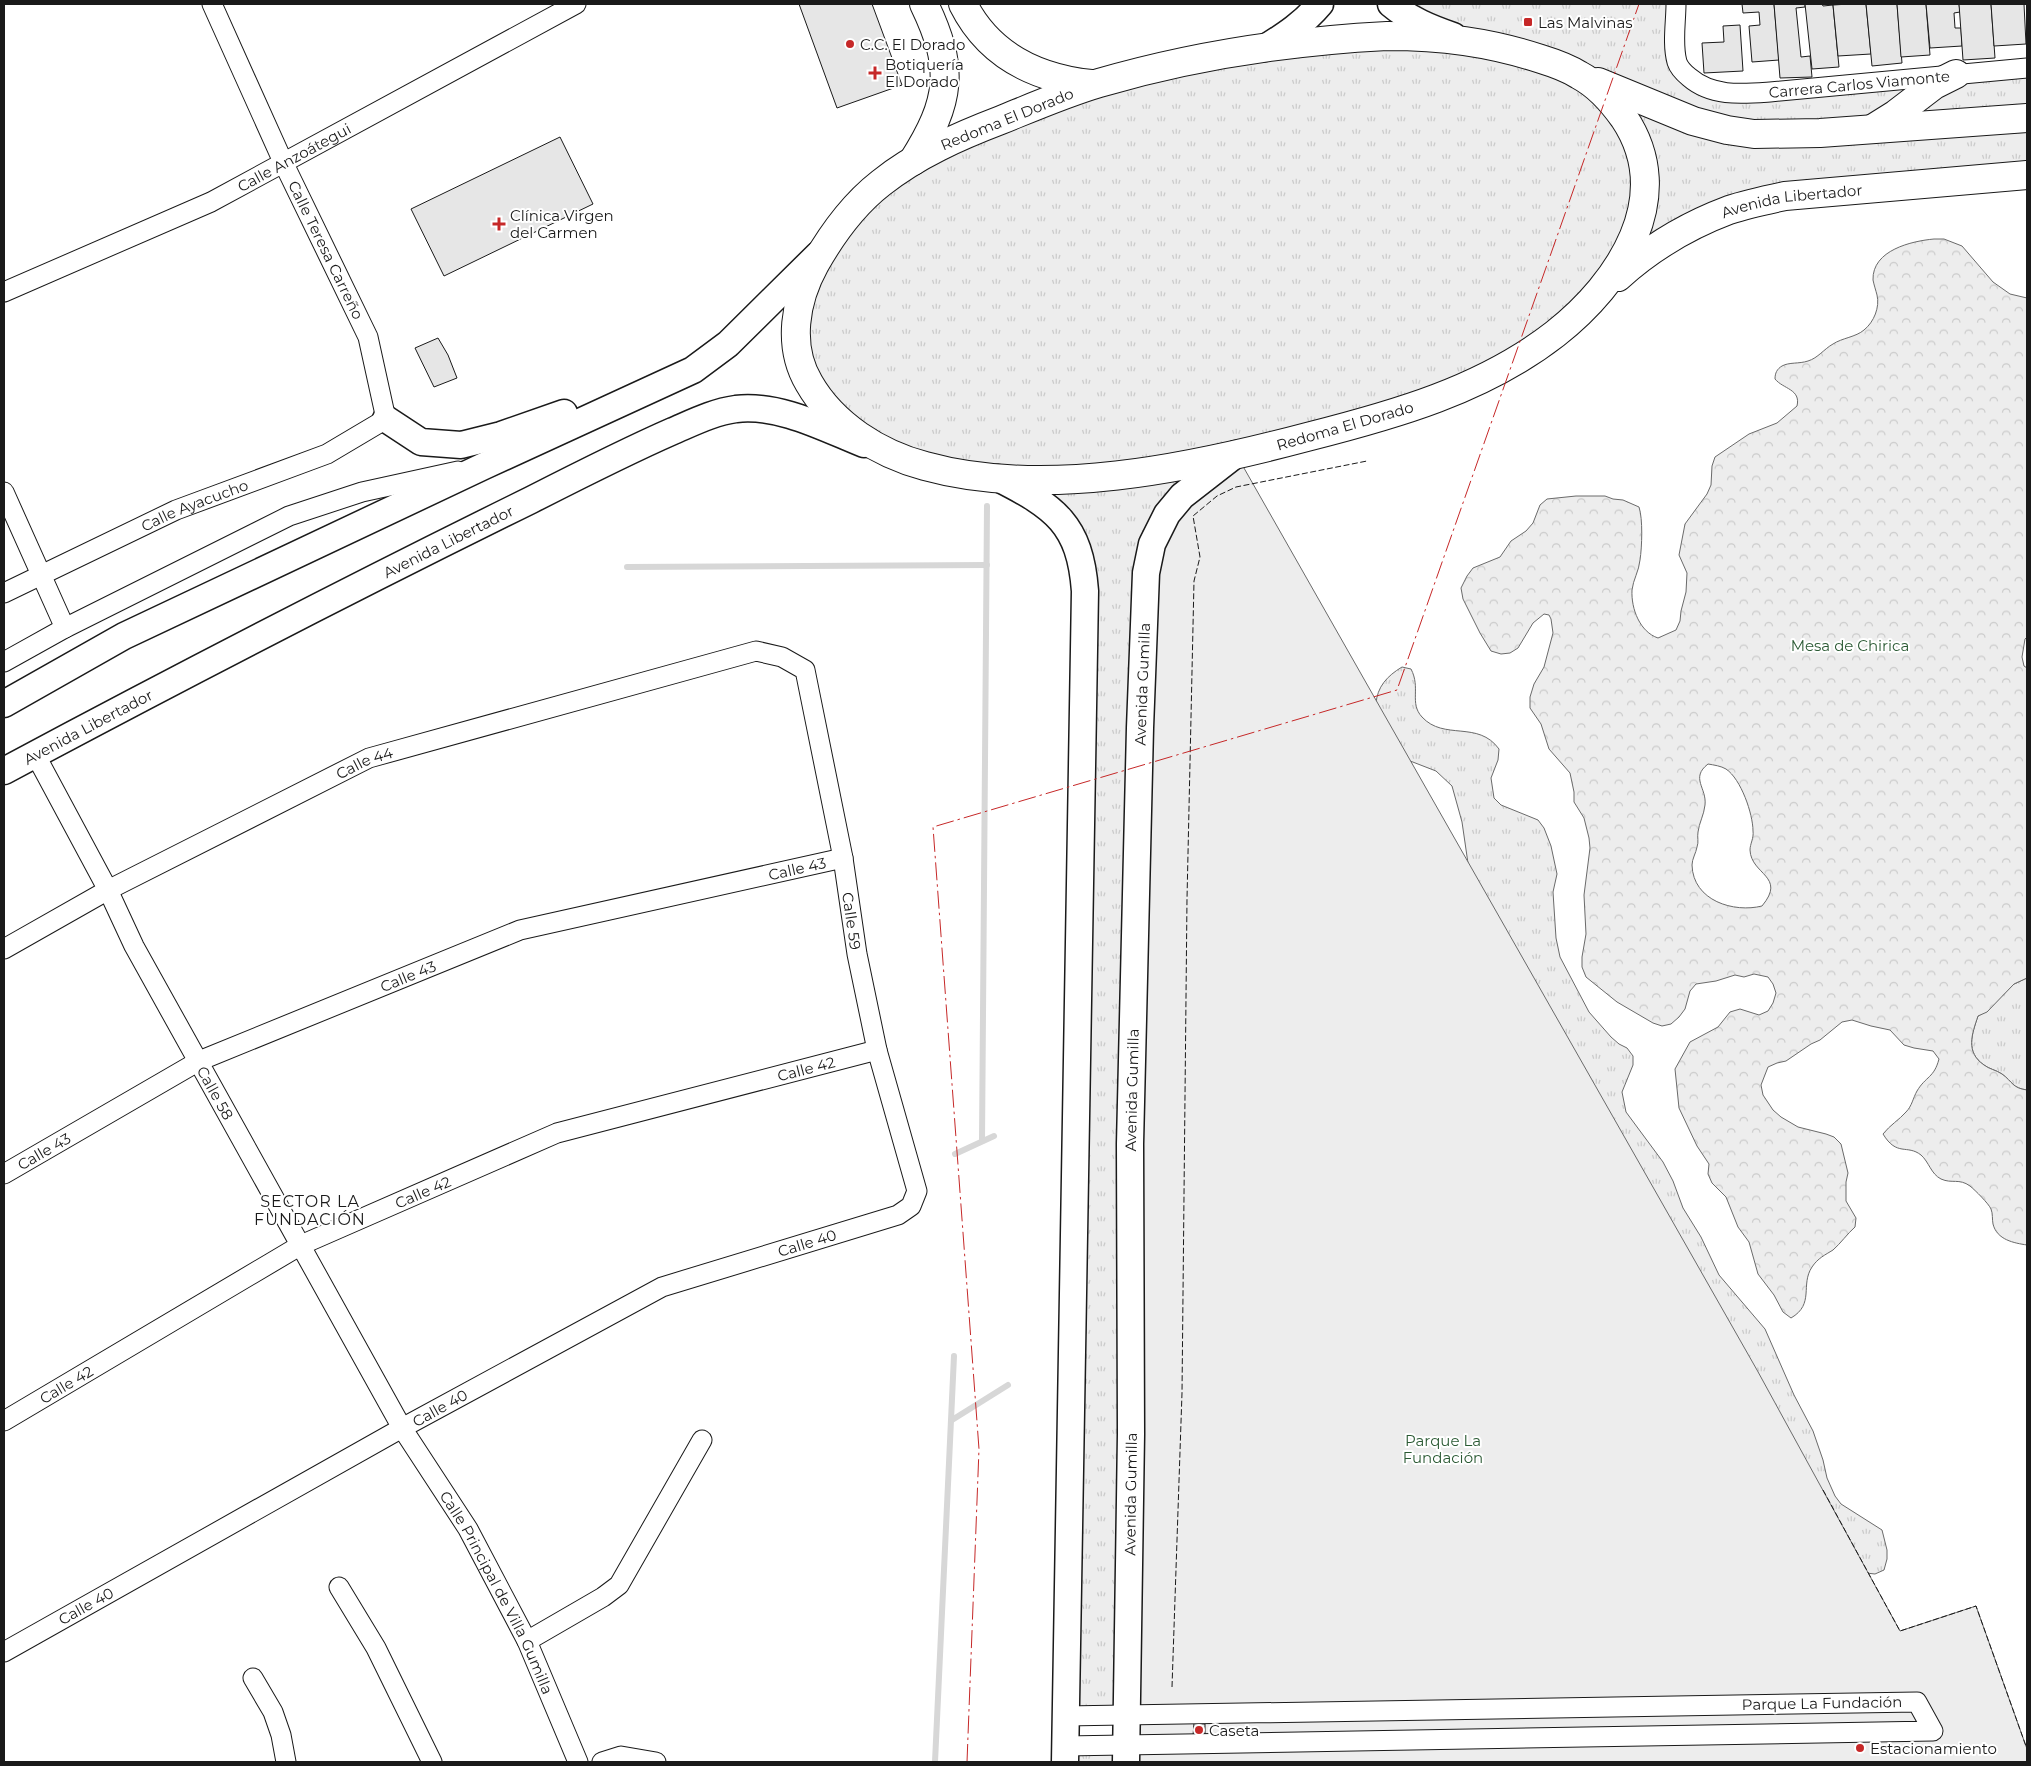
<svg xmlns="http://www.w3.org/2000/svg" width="2031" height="1766" font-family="Montserrat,sans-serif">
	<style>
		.grass { fill: url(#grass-tufts); stroke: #6a6a6a }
		.forest { fill: url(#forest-crowns); stroke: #6a6a6a; fill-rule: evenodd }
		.built { fill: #ededed; stroke: #6a6a6a }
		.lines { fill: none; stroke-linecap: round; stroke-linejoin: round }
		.stream { stroke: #d7d7d7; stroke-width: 6 }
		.building { fill: #e6e6e6; stroke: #1a1a1a }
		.street-casing { stroke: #1a1a1a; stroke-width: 21 }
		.secondary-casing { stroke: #1a1a1a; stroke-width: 29 }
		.primary-casing { stroke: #1a1a1a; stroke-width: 30 }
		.street { stroke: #fff; stroke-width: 19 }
		.secondary { stroke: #fff; stroke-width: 26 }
		.primary { stroke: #fff; stroke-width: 28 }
		.fence { stroke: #1a1a1a; stroke-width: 1; stroke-dasharray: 6 2.5; stroke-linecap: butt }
		.power { stroke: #c62828; stroke-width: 1; stroke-dasharray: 18 4 2.5 4; stroke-linecap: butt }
		.poi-dot { fill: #c62828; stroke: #fff; stroke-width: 2 }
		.labels { text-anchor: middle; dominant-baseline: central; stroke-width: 4; stroke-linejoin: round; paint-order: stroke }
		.poi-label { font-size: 15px; fill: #1a1a1a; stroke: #fff; text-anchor: start }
		.street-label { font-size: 15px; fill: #1a1a1a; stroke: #fff }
		.park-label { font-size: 15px; fill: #2b5a34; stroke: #fff }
		.neighbourhood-label { font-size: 16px; letter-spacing: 1px; fill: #1a1a1a; stroke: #fff }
	</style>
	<defs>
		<pattern id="grass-tufts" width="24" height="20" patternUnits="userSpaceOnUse" patternTransform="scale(1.25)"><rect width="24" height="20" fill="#ededed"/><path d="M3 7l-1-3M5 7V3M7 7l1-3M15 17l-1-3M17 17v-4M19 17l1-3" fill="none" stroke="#cbcbcb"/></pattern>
		<pattern id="forest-crowns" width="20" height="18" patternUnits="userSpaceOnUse" patternTransform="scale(1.25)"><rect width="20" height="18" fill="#ededed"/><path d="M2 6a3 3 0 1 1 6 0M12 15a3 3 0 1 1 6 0" fill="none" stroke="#cbcbcb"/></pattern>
	</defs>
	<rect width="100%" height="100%" fill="#fff"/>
	<g class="grass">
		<polygon points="1391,4 1676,4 1675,46 1703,87 1956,74 1896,114 1754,134"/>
		<polygon points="1362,43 1521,59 1608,106 1639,177 1620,252 1527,347 1385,409 1100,469 1053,473 910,455 823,394 801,330 828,254 902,175 1097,90"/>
		<polygon points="2027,70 2027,116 1886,124 1934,87"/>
		<polygon points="1615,103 1693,123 2027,119 2027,175 1785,195 1629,266 1645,210"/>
		<polygon points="1203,465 1124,1713 1067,1714 1088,590 1041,484"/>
		<path d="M1402,667L1411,669C1421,688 1409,703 1422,717C1444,741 1478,720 1499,749L1498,760L1491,778L1494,798L1501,805L1538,820L1544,828L1551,846L1557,874L1553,892L1556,938L1560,957L1589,1012L1611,1037L1619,1044L1627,1048L1633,1056V1065L1622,1092L1626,1112L1663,1162L1673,1181L1683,1208L1701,1237L1719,1275L1765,1329L1794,1395L1813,1431L1823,1460L1827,1478L1835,1496L1841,1504L1882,1530L1887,1550V1559L1884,1570L1875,1574L1866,1573L1470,877L1462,822L1452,786L1436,771L1405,759L1376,704C1377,687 1387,676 1402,667Z"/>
		<path d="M2027,978V1090C2012,1088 2013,1082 2002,1074C1996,1070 1989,1069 1984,1065C1965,1052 1972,1034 1978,1016L1987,1011L2014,984Z"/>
		<polygon points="1124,1746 1124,1762 1067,1762 1067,1747"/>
	</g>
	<path class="forest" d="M1934,239H1944L1962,246L1993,282L2010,294L2027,298V637L2025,639L2022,657L2024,666L2027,668V978L2014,984L1987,1012L1978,1016C1972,1034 1965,1052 1984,1065C1989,1069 1996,1070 2002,1074C2013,1082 2012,1088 2027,1090V1245C2014,1243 1997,1240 1993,1224C1992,1219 1993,1214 1991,1209C1989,1204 1975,1190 1970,1186C1959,1178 1952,1184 1941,1179C1931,1174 1929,1162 1921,1155C1907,1144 1897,1157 1883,1134C1890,1125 1899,1120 1906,1112C1912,1106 1913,1098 1917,1091C1926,1076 1934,1078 1939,1059L1933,1051L1914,1048L1904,1045L1890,1030L1871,1026L1852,1020L1842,1022L1820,1040L1811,1044L1786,1061L1777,1063L1768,1067L1761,1085L1763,1095L1773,1110L1781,1117L1798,1127L1826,1134L1834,1137L1841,1144L1848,1173L1846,1182V1201L1856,1218L1855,1227C1847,1234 1841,1243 1833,1250C1825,1255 1818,1258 1812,1267C1800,1285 1815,1304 1791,1318L1783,1312L1774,1295L1758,1274L1749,1242L1738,1227L1726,1197L1712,1183L1708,1174L1709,1164L1697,1146L1679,1108L1675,1069L1690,1042L1718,1027L1730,1012L1740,1009L1759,1015L1768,1011L1773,1003L1776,993L1773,984L1768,977L1754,974L1744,977L1735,975L1716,981L1696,984L1690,991L1685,1009L1679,1017L1671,1024L1662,1026L1653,1023L1617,1002L1586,977L1582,967V957L1586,934L1584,895L1590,848L1589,838L1584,818L1574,802V792L1570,773L1549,749L1541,724L1530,708V697L1534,684L1544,667L1553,633L1551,619L1549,615L1544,614L1533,623L1518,648L1510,653L1501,654L1491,651L1480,633L1463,599L1461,588L1467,576L1473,568L1500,557L1511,541L1526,531L1533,523L1540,505L1547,499L1576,496H1605L1613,499L1623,500L1639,507C1643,519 1642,547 1640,560C1639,571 1633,580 1632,590C1631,609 1640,632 1658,638L1676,630L1680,621L1681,611L1686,592L1687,573L1679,555L1685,524L1707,494L1711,485L1712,466L1715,457L1749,434L1777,423L1797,406C1801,389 1783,389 1775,379C1775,373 1777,369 1782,366C1789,362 1799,364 1808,361C1818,358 1824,349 1833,344C1842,338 1856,337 1864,330C1874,322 1880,307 1877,295C1876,291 1874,285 1873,280C1872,250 1912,241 1934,239ZM1708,764C1714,765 1721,766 1726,769C1741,779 1753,814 1753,831C1754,838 1750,844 1750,850C1751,875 1787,876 1762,906C1734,913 1693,901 1692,865C1692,859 1696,853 1697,847C1699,842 1697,837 1698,832C1699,823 1704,815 1705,805C1707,788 1690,778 1708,764Z"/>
	<polygon class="built" points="1236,454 1757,1370 1900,1631 1976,1606 2027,1749 2027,1762 1126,1762 1152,544"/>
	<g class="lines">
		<g class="stream">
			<polyline points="627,567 987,565"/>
			<polyline points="982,1141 987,506"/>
			<polyline points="955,1154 994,1136"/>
			<polyline points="952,1420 1008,1385"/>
			<polyline points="935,1762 954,1356"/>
		</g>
	</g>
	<g class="building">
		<polygon points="799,4 872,4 902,85 837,108"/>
		<polygon points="1742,4 1774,4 1779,60 1752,62 1749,26 1760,25 1759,12 1743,13"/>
		<polygon points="1774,4 1805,4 1805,7 1796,8 1801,57 1810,56 1812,77 1780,78"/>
		<polygon points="1805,4 1822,4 1823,6 1833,5 1839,67 1812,69"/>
		<polygon points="1849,4 1866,4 1871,54 1838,56 1833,5"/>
		<polygon points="1866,4 1897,4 1902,63 1872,66"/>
		<polygon points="1897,4 1926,4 1930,55 1901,57"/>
		<polygon points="1926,4 1959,4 1960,12 1954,13 1955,28 1961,28 1962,46 1930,48"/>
		<polygon points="1959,4 1991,4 1995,58 1963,60"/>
		<polygon points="1991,4 2024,4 2026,44 1994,46"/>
		<polygon points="1740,25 1743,71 1704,73 1702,43 1724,42 1723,26"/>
		<polygon points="560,137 593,204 444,276 411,209"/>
		<polygon points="438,338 448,355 457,378 434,387 415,348"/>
		<polygon points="1194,1723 1205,1724 1205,1736 1193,1736"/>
	</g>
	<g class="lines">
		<g class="street-casing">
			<g id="street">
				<path id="s1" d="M1676,4C1676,22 1672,44 1677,62C1679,68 1684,73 1689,77C1712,97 1742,94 1770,92L2027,68"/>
				<path id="s2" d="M4,292L211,202L576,4"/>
				<polyline points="4,492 65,628"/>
				<path id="s3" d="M4,593L176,510L327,454L386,419L368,337L284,164L212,4"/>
				<polyline points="4,662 65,628 289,516 362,492 458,471"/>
				<path id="s4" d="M35,754L108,890L134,946L402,1428L468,1529L527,1641L578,1762"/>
				<path id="s5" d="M4,949L108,890L369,758L756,651L782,657L805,670L843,858L857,954L877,1050L917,1191L911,1206L898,1215L662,1287L402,1428L4,1652"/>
				<path id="s6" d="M4,1174L199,1061L520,930L843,858"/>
				<path id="s7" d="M4,1421L301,1245L557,1133L877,1050"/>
				<polyline points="339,1587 376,1648 432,1762"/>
				<polyline points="527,1641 603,1597 619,1585 702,1440"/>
				<polyline points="253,1678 273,1712 281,1735 286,1762"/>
				<polyline points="1065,1746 1933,1731 1917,1702 1065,1716"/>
				<polyline points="602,1762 621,1756 656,1762"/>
			</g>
		</g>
		<g class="secondary-casing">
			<g id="secondary">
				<path d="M1391,4C1410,20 1430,28 1453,36"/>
				<path d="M1265,48C1286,35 1304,23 1320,4"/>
				<polyline points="386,419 421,442 461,445 501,435 564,413"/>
				<path d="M998,478C1055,507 1080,524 1085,591L1065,1762"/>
				<polyline points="4,704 124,636 484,466 693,370 728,344 818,255"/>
				<path id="s8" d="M4,771C178,678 354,587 531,500C578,476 625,452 673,431C694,422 714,412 736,409C780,404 824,428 864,444"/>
				<path id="s9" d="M1126,1762L1131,1434L1130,1144L1140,728L1146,573L1152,544L1167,514L1182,496L1236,454"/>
			</g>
		</g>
		<g class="primary-casing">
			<g id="primary">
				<path d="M963,4C989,56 1036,78 1091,84"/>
				<path d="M1387,36C1441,36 1489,42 1541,59C1554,63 1568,68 1579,75C1598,85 1612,101 1624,118C1677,197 1620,283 1555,334C1483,390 1394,415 1307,437C1190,468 1044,499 925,466C879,454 833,425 809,383C787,346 795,300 815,264C832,234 854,204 881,183C916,155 959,136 1001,120C1033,107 1065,93 1099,83C1192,56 1290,41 1387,36Z"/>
				<polyline points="1598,82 1693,121 1727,130 1754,134 1820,133 2027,118"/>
				<polyline points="1872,129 1896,114 1934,85 1956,74"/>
				<path d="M913,161C951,101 955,68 924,4"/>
				<path id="s10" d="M1618,277C1649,249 1689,225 1729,210C1747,204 1766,200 1785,196L2027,175"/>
			</g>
		</g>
		<use href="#street" class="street"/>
		<use href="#secondary" class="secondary"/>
		<use href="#primary" class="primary"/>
		<g class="fence">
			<polyline points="1823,1490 1900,1631 1976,1606 2027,1749"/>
			<polyline points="1172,1687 1182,1393 1187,899 1194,581 1200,557 1193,516 1217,496 1236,487 1367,461"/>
		</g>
		<polyline class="power" points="967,1762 979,1449 933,827 1397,690 1639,4"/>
	</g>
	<g class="poi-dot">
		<rect x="1523" y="17" width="10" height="10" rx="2.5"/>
		<circle cx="850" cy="44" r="5"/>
		<path d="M872.5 65.5h5v5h5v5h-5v5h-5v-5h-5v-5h5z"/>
		<path d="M496.5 216.5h5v5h5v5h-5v5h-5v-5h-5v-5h5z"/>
		<circle cx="1199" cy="1730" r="5"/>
		<circle cx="1860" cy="1748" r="5"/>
	</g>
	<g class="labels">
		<g class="poi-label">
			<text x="1538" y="22">Las Malvinas</text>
			<text x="860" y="44">C.C. El Dorado</text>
			<text x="885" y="64">Botiquería<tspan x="885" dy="17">El Dorado</tspan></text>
			<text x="510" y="215">Clínica Virgen<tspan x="510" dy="17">del Carmen</tspan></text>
			<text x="1209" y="1730">Caseta</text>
			<text x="1870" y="1748">Estacionamiento</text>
		</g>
		<g class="street-label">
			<text stroke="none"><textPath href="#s1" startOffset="252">Carrera Carlos Viamonte</textPath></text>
			<text transform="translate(1007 119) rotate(-22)">Redoma El Dorado</text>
			<text stroke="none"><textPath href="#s2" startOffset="320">Calle Anzoátegui</textPath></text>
			<text stroke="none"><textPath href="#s10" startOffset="194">Avenida Libertador</textPath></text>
			<text transform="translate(326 250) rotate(64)">Calle Teresa Carreño</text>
			<text transform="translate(1345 426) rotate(-16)">Redoma El Dorado</text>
			<text stroke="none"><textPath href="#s3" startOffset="210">Calle Ayacucho</textPath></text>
			<text stroke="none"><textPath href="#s8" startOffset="500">Avenida Libertador</textPath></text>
			<text stroke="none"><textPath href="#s9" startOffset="1078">Avenida Gumilla</textPath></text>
			<text stroke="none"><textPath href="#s8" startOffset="95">Avenida Libertador</textPath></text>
			<text stroke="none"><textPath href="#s5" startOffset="406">Calle 44</textPath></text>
			<text stroke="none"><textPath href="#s6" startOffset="856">Calle 43</textPath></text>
			<text stroke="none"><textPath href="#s5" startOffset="1122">Calle 59</textPath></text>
			<text stroke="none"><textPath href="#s6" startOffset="451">Calle 43</textPath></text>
			<text stroke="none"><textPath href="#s7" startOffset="882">Calle 42</textPath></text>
			<text stroke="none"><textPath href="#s9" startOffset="672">Avenida Gumilla</textPath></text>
			<text stroke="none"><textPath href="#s4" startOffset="384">Calle 58</textPath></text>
			<text stroke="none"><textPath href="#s6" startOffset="46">Calle 43</textPath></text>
			<text stroke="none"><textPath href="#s7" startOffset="478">Calle 42</textPath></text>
			<text transform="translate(807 1243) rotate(-17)">Calle 40</text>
			<text stroke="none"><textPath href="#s7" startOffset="72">Calle 42</textPath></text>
			<text transform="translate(440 1408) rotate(-29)">Calle 40</text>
			<text stroke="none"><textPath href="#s9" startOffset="268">Avenida Gumilla</textPath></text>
			<text stroke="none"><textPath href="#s4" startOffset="958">Calle Principal de Villa Gumilla</textPath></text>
			<text transform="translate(86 1606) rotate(-29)">Calle 40</text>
			<text transform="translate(1822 1703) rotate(-1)">Parque La Fundación</text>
		</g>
		<g class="park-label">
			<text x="1850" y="645">Mesa de Chirica</text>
			<text x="1443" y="1440">Parque La<tspan x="1443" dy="17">Fundación</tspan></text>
		</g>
		<g class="neighbourhood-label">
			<text x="310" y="1201">SECTOR LA<tspan x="310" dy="18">FUNDACIÓN</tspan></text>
		</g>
	</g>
	<rect width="2031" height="1766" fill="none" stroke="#1a1a1a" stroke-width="10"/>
</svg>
